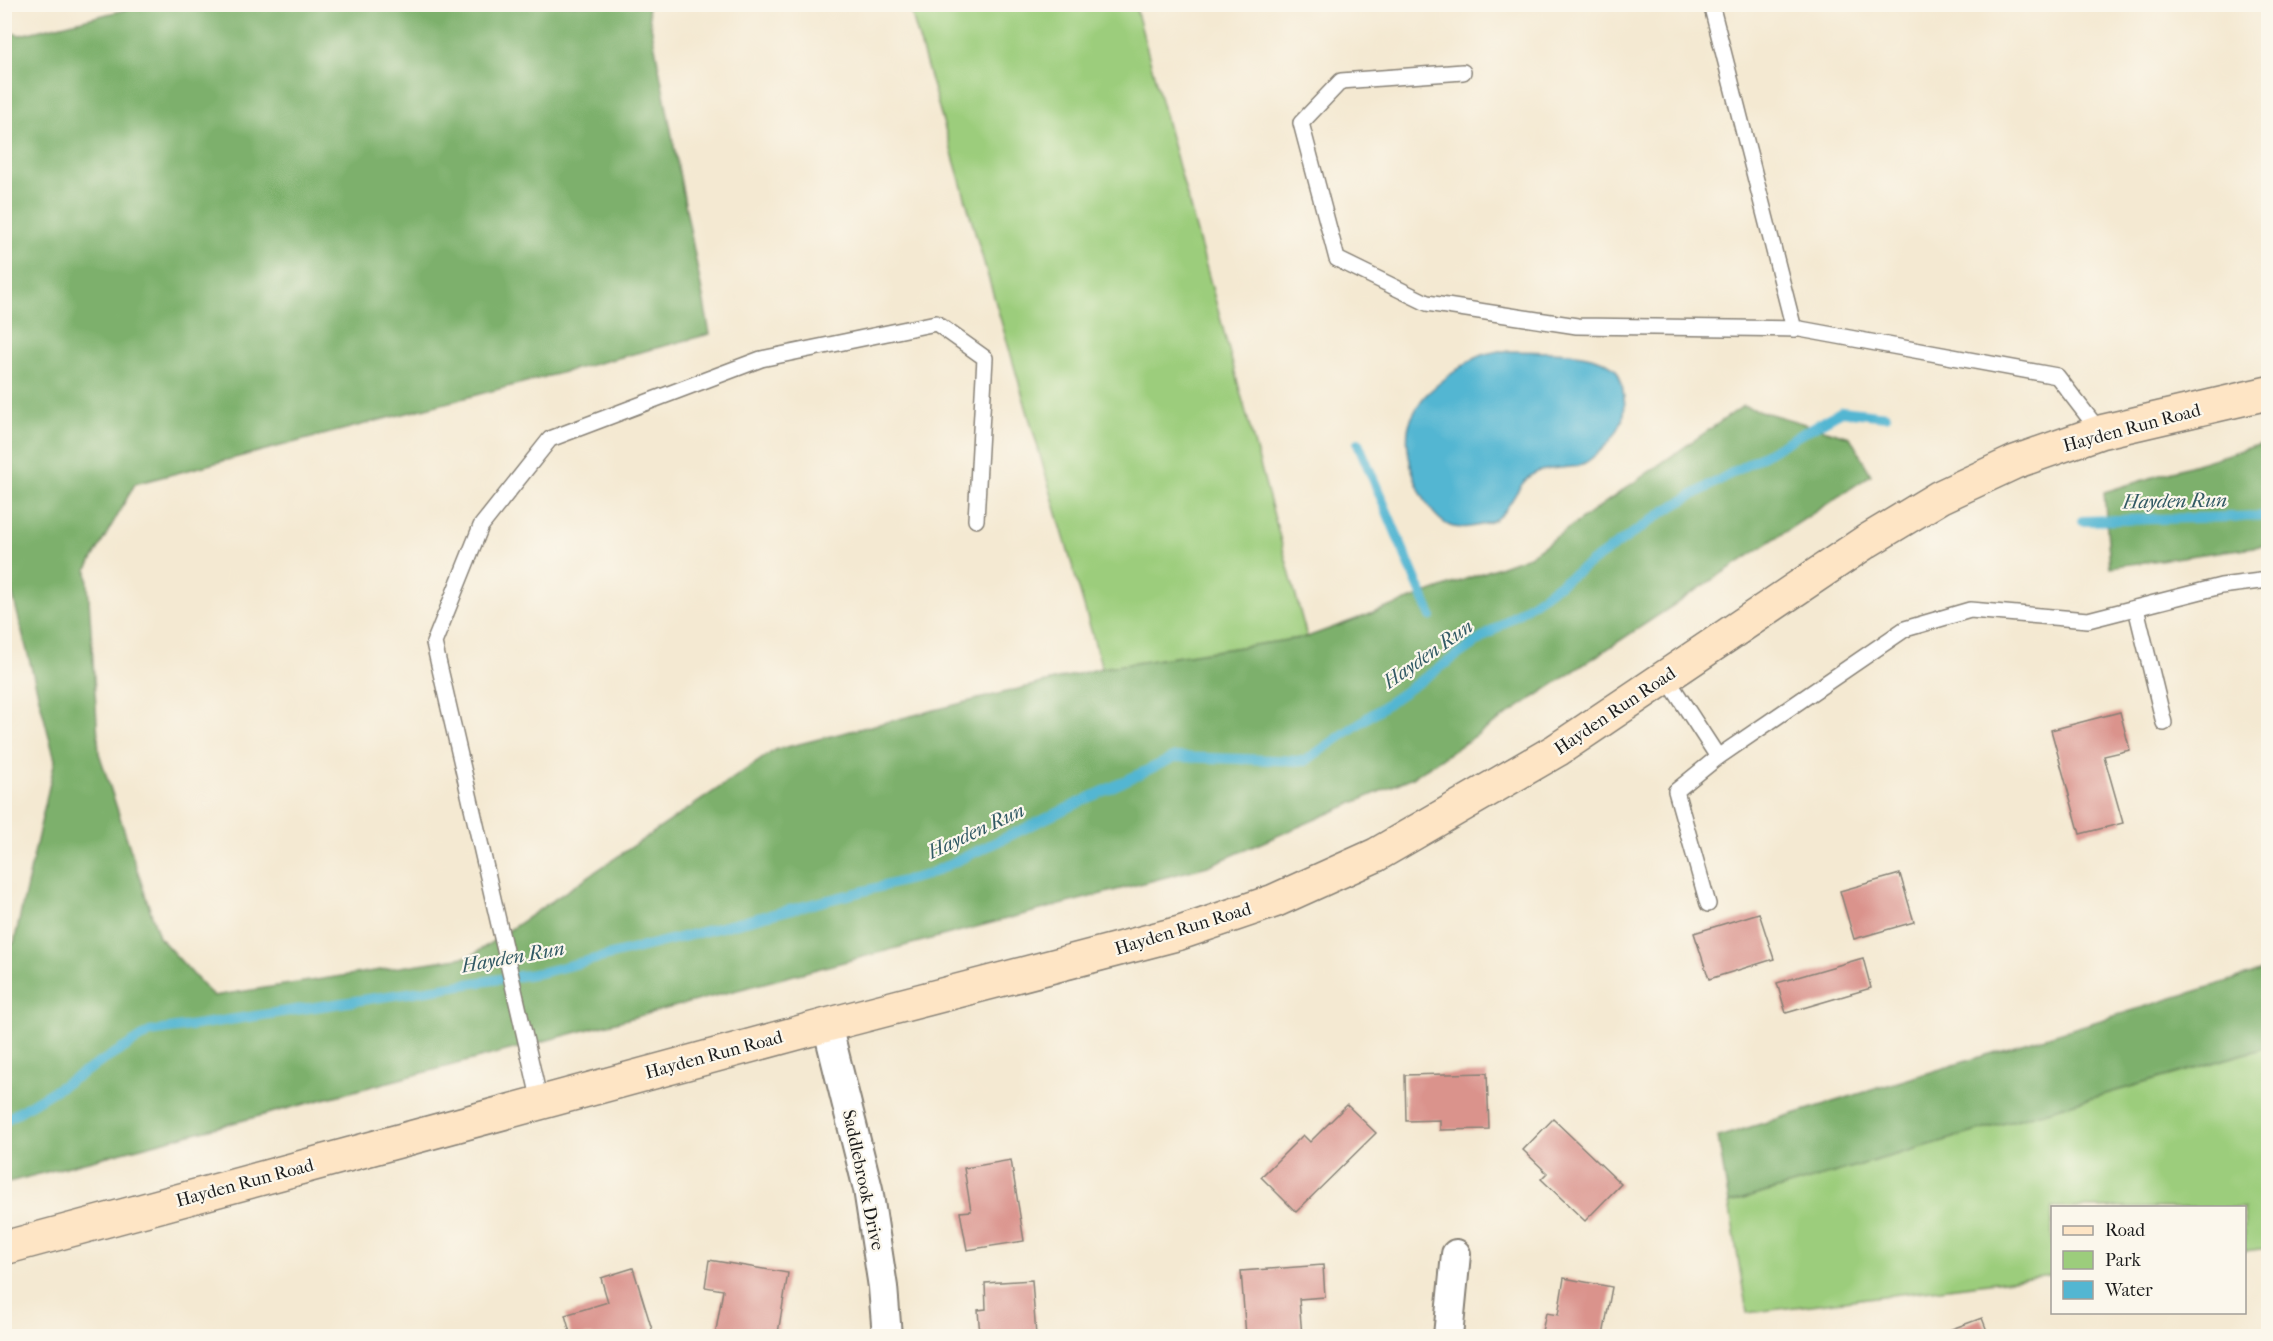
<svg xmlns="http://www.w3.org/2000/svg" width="2273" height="1341" font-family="'IM FELL French Canon',serif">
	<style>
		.green { fill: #9ccd7c; stroke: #5c744c; stroke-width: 1.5 }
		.forest { fill: #7db06c; stroke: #4c6644; stroke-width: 1.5 }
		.water { fill: #53b6d2; stroke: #386977; stroke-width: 1.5 }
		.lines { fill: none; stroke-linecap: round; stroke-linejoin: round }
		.stream { stroke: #53b6d2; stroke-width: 10 }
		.building { fill: #da938c }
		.service-casing { stroke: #888277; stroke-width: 18 }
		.minor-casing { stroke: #888277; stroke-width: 32 }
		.secondary-casing { stroke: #888277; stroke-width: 36 }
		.service { stroke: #fff; stroke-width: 15 }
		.minor { stroke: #fff; stroke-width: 28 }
		.secondary { stroke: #fee5c5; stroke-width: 33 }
		.labels { text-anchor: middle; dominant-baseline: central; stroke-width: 4.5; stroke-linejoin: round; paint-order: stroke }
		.street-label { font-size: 18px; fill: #1c1c1c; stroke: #fbf7ec }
		.water-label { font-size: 20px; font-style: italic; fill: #325a65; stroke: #fbf7ec }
	</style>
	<rect width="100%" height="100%" fill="#fbf7ec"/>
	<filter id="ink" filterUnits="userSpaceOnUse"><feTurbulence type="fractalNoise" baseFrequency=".0167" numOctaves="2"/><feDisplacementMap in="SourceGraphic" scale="12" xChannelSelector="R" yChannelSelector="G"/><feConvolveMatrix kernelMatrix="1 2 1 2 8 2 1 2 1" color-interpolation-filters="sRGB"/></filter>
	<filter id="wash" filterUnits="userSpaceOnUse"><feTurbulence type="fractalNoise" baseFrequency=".008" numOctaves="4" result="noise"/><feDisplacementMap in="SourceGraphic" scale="24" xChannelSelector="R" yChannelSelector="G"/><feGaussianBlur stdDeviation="1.35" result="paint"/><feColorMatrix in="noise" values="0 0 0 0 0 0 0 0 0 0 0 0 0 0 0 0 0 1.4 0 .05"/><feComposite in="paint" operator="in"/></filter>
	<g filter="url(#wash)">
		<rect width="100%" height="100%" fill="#f4e9d2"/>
		<g class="green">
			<polygon points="909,5 1135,5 1307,637 1102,668"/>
			<polygon points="2268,1047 2268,1248 2245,1251 2244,1208 2052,1208 2052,1275 1747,1313 1729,1203"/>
		</g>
		<g class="forest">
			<polygon points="149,4 647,5 710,334 135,484 87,569 99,753 159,937 213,996 471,956 775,750 1102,668 1307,637 1529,556 1743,406 1850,437 1871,475 1413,777 1208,866 5,1183 5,948 14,943 55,760 5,565 4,31 20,35"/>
			<polygon points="2268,442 2268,545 2110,567 2104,492"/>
			<polygon points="2268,969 2268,1047 1729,1203 1718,1137"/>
		</g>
		<path class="water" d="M1499,351C1528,352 1593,348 1614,368C1621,375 1623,389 1624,398C1629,425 1608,446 1588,461C1574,471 1551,465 1535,473C1514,484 1513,512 1490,522C1480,526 1460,530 1450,526C1421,513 1400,451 1410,422C1413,414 1420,401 1426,395C1436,385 1469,359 1482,355C1487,353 1494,352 1499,351Z"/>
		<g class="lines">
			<g class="stream">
				<polyline points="1358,443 1431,616"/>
				<polyline points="2082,521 2268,516"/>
				<polyline points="4,1121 150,1032 540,973 927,875 1175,757 1305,761 1668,509 1842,411 1886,416"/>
			</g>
		</g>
		<g id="blocks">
			<g class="building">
				<polygon points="2120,712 2130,750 2104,756 2123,823 2080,834 2051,730"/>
				<polygon points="1900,874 1914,922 1854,939 1840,891"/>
				<polygon points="1759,913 1774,959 1709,979 1694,933"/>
				<polygon points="1863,958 1871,988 1786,1013 1777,983"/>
				<polygon points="1487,1073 1489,1129 1440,1130 1440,1120 1406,1121 1405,1075"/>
				<polygon points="1347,1105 1376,1133 1296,1212 1261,1177 1303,1135 1310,1142"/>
				<polygon points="1553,1119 1621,1184 1585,1221 1541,1179 1547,1173 1523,1150"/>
				<polygon points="1011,1160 1024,1241 967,1250 960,1212 971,1211 964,1168"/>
				<polygon points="709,1260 788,1273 778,1333 771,1332 770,1336 715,1336 723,1290 705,1287"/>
				<polygon points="1323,1265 1325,1297 1299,1299 1302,1336 1246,1336 1241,1271"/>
				<polygon points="633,1268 654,1336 571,1336 565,1315 608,1302 601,1278"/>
				<polygon points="1564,1278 1612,1287 1603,1336 1541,1336 1546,1313 1558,1315"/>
				<polygon points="1032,1280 1036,1336 980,1336 978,1310 986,1309 985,1283"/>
				<polygon points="1982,1318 1989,1336 1951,1336 1949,1330"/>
			</g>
		</g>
	</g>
	<g filter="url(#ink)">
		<use href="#blocks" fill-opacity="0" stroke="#888277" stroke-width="1.5"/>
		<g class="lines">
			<g class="service-casing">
				<g id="service">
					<polyline points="1711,4 1794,329"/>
					<polyline points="1463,72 1341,81 1301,123 1337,259 1427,303 1577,326 1800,329 2057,376 2100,432"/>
					<polyline points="2136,608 2164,723"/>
					<polyline points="1666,677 1718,757 1905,629 1970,610 2088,620 2221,586 2268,580"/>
					<polyline points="1708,904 1676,791 1718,757"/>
					<polyline points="540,1102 434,643 481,526 550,439 761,359 936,323 985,358 976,520"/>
				</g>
			</g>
			<g class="minor-casing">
				<g id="minor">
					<polyline points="827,1025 868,1189 883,1287 887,1336"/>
					<polyline points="1448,1336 1456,1254"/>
				</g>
			</g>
			<g class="secondary-casing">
				<polyline id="secondary" points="4,1248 827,1025 1180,933 1274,901 1376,855 1557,750 1867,541 1940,497 2015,462 2100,432 2268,393"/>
			</g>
			<use href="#service" class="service"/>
			<use href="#minor" class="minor"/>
			<use href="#secondary" class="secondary"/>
		</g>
	</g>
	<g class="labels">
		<g class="street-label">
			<text transform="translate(2132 428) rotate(-15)">Hayden Run Road</text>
			<text transform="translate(1615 711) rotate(-34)">Hayden Run Road</text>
			<text transform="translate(1183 929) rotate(-17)">Hayden Run Road</text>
			<text transform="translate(714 1055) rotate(-15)">Hayden Run Road</text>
			<text transform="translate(863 1180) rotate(78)">Saddlebrook Drive</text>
			<text transform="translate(245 1183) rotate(-15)">Hayden Run Road</text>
		</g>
		<g class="water-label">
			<text transform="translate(2175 501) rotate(-1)">Hayden Run</text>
			<text transform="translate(1428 654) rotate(-35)">Hayden Run</text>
			<text transform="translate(976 831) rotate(-25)">Hayden Run</text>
			<text transform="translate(513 957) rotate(-10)">Hayden Run</text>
		</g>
	</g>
	<rect width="2273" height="1341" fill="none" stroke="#fbf7ec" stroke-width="24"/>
	<rect x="2051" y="1206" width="195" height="108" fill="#fbf7ec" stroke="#a29f99" stroke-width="1.5"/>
	<rect x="2063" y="1226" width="30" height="9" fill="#fee5c5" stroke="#a29f99" stroke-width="1.5"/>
	<text x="2105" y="1236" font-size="18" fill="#1c1c1c">Road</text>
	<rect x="2063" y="1251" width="30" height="18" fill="#9ccd7c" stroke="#a29f99" stroke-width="1.5"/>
	<text x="2105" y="1266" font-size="18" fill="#1c1c1c">Park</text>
	<rect x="2063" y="1281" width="30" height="18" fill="#53b6d2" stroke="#a29f99" stroke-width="1.5"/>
	<text x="2105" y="1296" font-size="18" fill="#1c1c1c">Water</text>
</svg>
